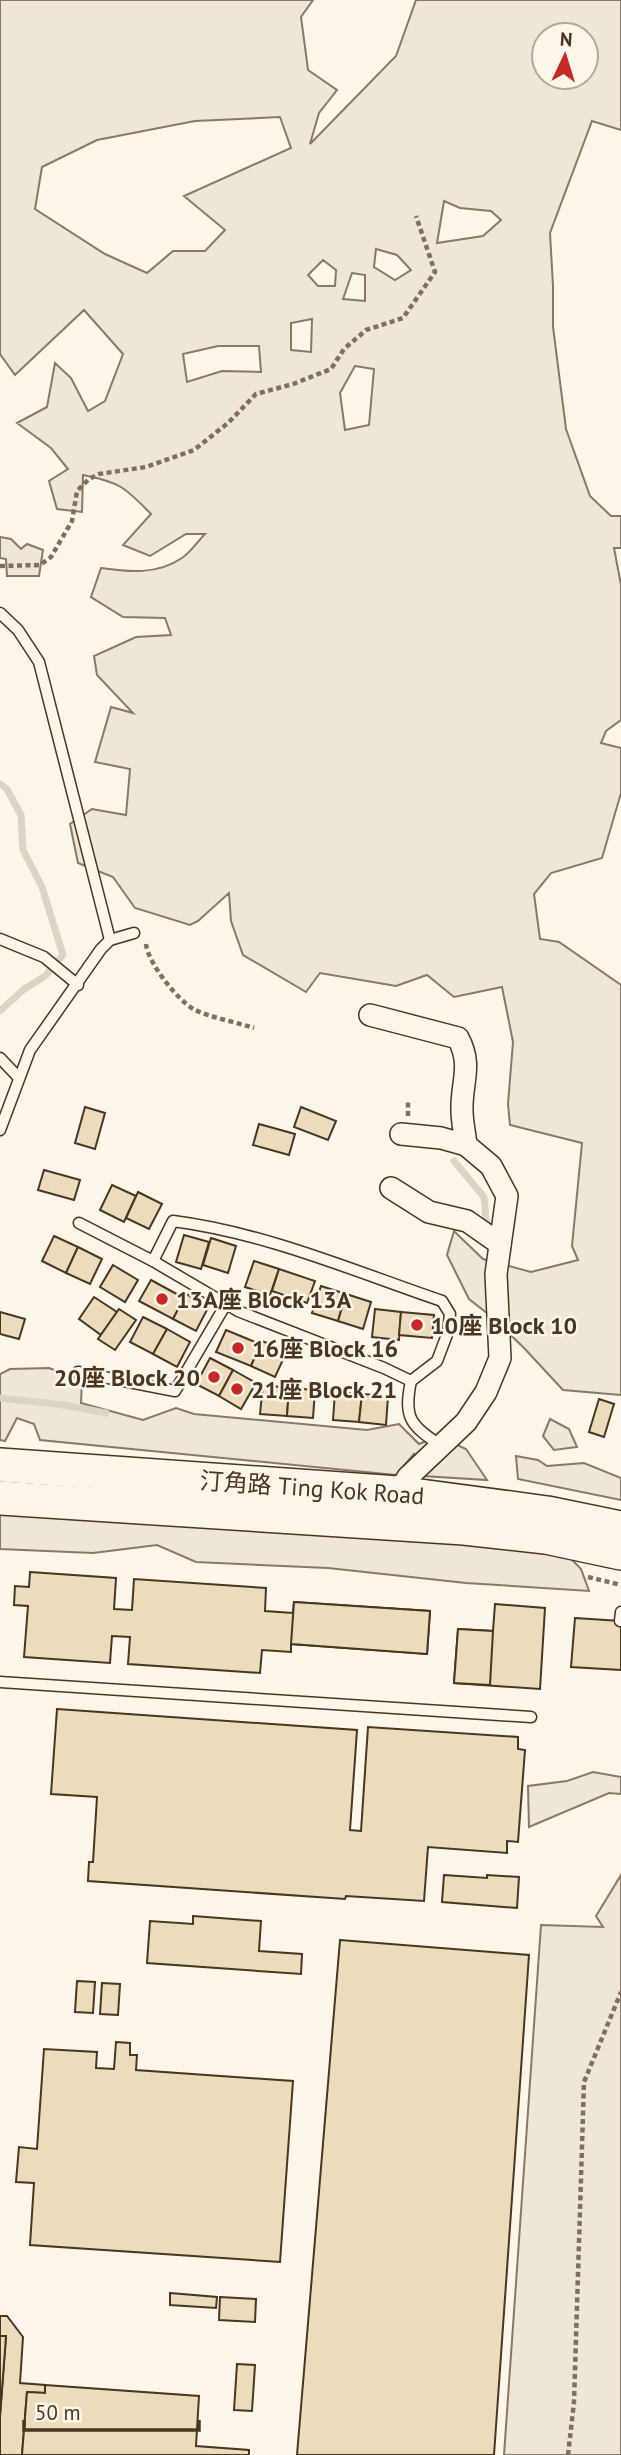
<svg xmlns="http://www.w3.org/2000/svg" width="621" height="2455" font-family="'PT Sans','Noto Sans TC',sans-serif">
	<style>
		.green { fill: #ede6d9; stroke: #887966; stroke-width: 2; fill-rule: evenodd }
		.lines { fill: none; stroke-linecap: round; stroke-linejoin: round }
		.stream { stroke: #dcd4c6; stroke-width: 7 }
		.building { fill: #ecdcbc; stroke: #4a3520; stroke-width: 2 }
		.lane-casing { stroke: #4a3520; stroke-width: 13 }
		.street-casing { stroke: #4a3520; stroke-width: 24 }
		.primary-casing { stroke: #4a3520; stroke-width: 36 }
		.path { stroke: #7f6f5c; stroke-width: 4.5; stroke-dasharray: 5 3.5; stroke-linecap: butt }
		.lane { stroke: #fbf6e9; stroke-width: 10 }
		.street { stroke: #fbf6e9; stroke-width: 21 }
		.primary { stroke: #fbf6e9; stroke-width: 33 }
		.poi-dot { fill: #c62828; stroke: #fbf6e9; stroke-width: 2.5 }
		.labels { text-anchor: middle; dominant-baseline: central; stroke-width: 5; stroke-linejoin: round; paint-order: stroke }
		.poi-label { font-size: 24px; font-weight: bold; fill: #4a3520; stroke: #fbf6e9; text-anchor: start }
		.street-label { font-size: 24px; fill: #4a3520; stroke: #fbf6e9 }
	</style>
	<rect width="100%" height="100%" fill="#fbf6e9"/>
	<g class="green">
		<path d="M0,0H313L301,17L308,70L337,90L319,113L310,144L396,56L416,0H621V130L592,121L550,233L553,286V327L566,429L590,496L611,516H621V548H614L621,585V720L606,731L601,743L621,748V793L602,858L551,873L534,894L540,939L559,942L621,985V1395L563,1390L525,1349L492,1317L469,1299L447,1255L454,1231L483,1259L531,1272L578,1260L572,1246L582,1143L510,1125L508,1104L513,1042L502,987L454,997L427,975L396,986L320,973L306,992L243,955L231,921L229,893L198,921L190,925L135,908L113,877L78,863L70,824L92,809L126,815L130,769L95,762L111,707L133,713L97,675L94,656L136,637L171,635L165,618L123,617L91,597L101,568C129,572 157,575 182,558C191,552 198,541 205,534H186L150,556L123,545L151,514C125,487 119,482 83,475L82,512L57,509L49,481L68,469L51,448L17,423L47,407L55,363L71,378L88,411L105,401L123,354L84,310L15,375L0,354ZM544,35H586V77H544ZM280,117L291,148L184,196L225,230L205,251H173L147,273L105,254L35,209L42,167L97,140L195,121ZM444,201L460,208L491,211L501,220L483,236L437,243ZM376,249L397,255L411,270L395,280L374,267ZM323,260L336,270L335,286H318L308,275ZM352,273L365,275V301L343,299ZM312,319L311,352L291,350V323ZM218,346H259L261,372L222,371L187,382L183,354ZM355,366L374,369L369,425L345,430L340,393Z"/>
		<polygon points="0,537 11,539 21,549 27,544 43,550 39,576 7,576 6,559 0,558"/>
		<polygon points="49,1368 82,1381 81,1403 143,1420 176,1408 194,1414 367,1430 399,1424 419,1444 438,1436 466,1449 487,1480 423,1476 414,1454 396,1475 40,1440 34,1424 17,1418 5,1441 0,1440 0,1374 10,1369"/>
		<polygon points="550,1419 569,1429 577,1447 554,1450 543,1436"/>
		<polygon points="516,1456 538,1460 547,1466 584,1463 621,1478 621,1500 518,1479"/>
		<polygon points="0,1462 557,1544 581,1569 589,1591 466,1583 328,1568 196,1562 157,1545 93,1553 0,1549"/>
		<polygon points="593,1772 621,1777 621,1794 609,1793 529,1827 528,1786 567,1781"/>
		<polygon points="621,1875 621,2455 504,2455 541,1925 603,1927 596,1916"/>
	</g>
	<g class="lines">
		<g class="stream">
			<polyline points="0,784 7,789 21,815 23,850 42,887 63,955 45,976 23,990 0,1011"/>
			<polyline points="454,1161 484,1197 487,1229"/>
			<polyline points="0,1398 64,1405 106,1413"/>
		</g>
	</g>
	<g class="building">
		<polygon points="85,1107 105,1113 95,1149 75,1143"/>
		<polygon points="301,1107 336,1121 328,1140 294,1127"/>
		<polygon points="259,1124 295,1134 289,1155 253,1145"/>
		<polygon points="44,1170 80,1180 74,1200 38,1190"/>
		<polygon points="112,1185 136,1196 124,1222 100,1210"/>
		<polygon points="138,1192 162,1204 149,1229 126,1218"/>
		<polygon points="184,1235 209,1242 201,1269 176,1262"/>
		<polygon points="54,1236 78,1247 66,1273 42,1261"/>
		<polygon points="211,1238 236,1246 228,1273 203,1265"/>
		<polygon points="78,1247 102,1259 90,1284 66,1273"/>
		<polygon points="254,1261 279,1269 270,1295 245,1287"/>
		<polygon points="113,1265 138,1280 125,1302 100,1287"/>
		<polygon points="279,1269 315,1281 307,1303 272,1291"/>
		<polygon points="151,1280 184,1298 173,1319 139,1301"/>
		<polygon points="321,1286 346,1294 338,1321 312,1313"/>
		<polygon points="186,1294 209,1306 196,1331 173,1319"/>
		<polygon points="346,1294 371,1302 363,1329 338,1321"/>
		<polygon points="94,1297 117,1312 101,1335 79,1319"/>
		<polygon points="119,1309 136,1320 115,1350 98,1339"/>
		<polygon points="375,1309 401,1312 399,1340 372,1337"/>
		<polygon points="0,1312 25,1319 19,1339 0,1334"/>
		<polygon points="401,1312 434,1315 432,1338 399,1335"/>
		<polygon points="143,1317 167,1329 153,1354 130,1342"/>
		<polygon points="167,1329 190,1342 177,1367 153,1354"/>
		<polygon points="226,1330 260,1344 251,1366 216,1352"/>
		<polygon points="262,1341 287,1351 275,1377 251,1366"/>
		<polygon points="210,1358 233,1370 219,1396 196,1384"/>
		<polygon points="233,1370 256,1383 241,1409 219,1396"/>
		<polygon points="263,1385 289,1388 287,1416 260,1414"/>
		<polygon points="289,1388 315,1390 313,1418 287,1416"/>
		<polygon points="335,1392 362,1394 359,1422 333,1420"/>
		<polygon points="362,1394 388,1396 386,1425 359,1422"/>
		<polygon points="599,1399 614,1404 604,1437 589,1432"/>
		<polygon points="30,1572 116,1578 114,1609 132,1610 134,1579 266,1588 265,1611 293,1613 294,1602 430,1611 427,1654 291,1644 291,1652 262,1650 260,1673 128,1664 130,1637 112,1636 110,1663 24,1657 28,1606 14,1605 15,1586 29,1587"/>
		<polygon points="294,1602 430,1611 427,1654 291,1644"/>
		<polygon points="495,1604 545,1608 540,1689 454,1683 458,1629 493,1631"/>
		<polygon points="575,1618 621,1621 621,1670 571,1667"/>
		<polygon points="458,1629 493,1631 490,1685 454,1683"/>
		<polygon points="57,1709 357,1730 350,1830 361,1831 368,1727 518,1737 518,1749 525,1750 518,1842 507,1841 507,1853 428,1847 424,1901 346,1896 345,1899 88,1881 89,1862 93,1862 97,1797 51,1794"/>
		<polygon points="444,1875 487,1878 487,1875 519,1877 517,1908 442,1902"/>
		<polygon points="193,1916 261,1921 259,1951 302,1954 301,1974 147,1963 150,1921 193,1924"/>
		<polygon points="340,1940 529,1955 494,2455 297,2455"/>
		<polygon points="77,1981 95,1982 93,2013 75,2012"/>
		<polygon points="102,1983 120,1984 118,2015 100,2014"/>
		<polygon points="116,2042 130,2043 130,2055 137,2055 136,2070 293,2081 280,2262 30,2245 34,2183 16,2182 19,2147 37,2149 44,2049 97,2052 96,2068 114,2069"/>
		<polygon points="170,2293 217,2297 216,2308 170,2305"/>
		<polygon points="220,2297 256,2299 255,2322 219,2320"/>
		<polygon points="0,2316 7,2316 23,2337 20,2383 45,2385 45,2393 27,2392 22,2455 0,2455 0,2416 6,2336 0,2336"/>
		<polygon points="0,2336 6,2336 0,2416"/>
		<polygon points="237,2364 255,2365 252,2411 234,2410"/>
		<polygon points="45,2385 199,2396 196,2446 249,2450 249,2455 22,2455 27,2392 45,2393"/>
	</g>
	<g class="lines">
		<g class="lane-casing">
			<g id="lane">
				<polyline points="0,613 18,630 39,662 110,940"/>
				<polyline points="0,939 44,957 78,985"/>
				<polyline points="0,1058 19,1078"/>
				<polyline points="0,1130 30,1050 101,949 110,940 134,933"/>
				<polyline points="79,1223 153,1261 238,1311 384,1368 411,1381"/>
				<path d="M153,1261L173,1221C266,1233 354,1271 442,1301L450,1314L448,1332L437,1361L411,1381C403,1419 411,1425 441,1446"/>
				<polyline points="78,1372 175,1391 226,1304"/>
				<polyline points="620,1621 621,1612"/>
				<polyline points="0,1682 531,1717"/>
			</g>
		</g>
		<g class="street-casing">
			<g id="street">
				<path d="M370,1015L458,1038C473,1066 461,1082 462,1111C462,1122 465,1134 466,1145L491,1166L507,1196L496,1274L500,1358L486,1392L466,1422L408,1477L398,1493"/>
				<polyline points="401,1134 441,1138 466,1145"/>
				<polyline points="391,1188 429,1212 467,1221 500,1244"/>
			</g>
		</g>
		<g class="primary-casing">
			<g id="primary">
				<polyline points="0,1465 398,1493 547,1513 621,1528"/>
				<polyline points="0,1498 464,1528 546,1537 621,1553"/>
			</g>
		</g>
		<g class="path">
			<polyline points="0,566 40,565 51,557 72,521 77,491 89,479 99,474 146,467 194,450 228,423 256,394 293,384 331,369 344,349 366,330 403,318 435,272 416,216"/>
			<path d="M146,944C148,963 178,1001 195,1010C213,1018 235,1022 254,1028"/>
			<polyline points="408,1116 408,1099"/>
			<polyline points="588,1577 621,1585"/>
			<polyline points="568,2455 574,2402 584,2082 621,1992"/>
		</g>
		<use href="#lane" class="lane"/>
		<use href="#street" class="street"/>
		<use href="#primary" class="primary"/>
	</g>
	<g class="poi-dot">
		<circle cx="162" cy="1299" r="7"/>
		<circle cx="417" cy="1325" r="7"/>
		<circle cx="238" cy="1348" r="7"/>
		<circle cx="214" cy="1377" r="7"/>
		<circle cx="237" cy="1389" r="7"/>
	</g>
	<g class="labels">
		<g class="poi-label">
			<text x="176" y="1299">13A座 Block 13A</text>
			<text x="431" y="1325">10座 Block 10</text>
			<text x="252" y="1348">16座 Block 16</text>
			<text x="200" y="1377" text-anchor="end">20座 Block 20</text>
			<text x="251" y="1389">21座 Block 21</text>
		</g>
		<g class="street-label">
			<text transform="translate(312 1488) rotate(4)">汀角路 Ting Kok Road</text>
		</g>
	</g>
	<g transform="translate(565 56) rotate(4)"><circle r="33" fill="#fbf6e9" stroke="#b4a999" stroke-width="2"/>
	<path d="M0-5L12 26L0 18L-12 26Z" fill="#c62828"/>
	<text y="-10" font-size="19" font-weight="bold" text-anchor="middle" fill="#4a3520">N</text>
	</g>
	<path d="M24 2420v10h175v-10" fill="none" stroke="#4a3520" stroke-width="3.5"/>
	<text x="35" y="2420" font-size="21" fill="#4a3520" stroke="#fbf6e9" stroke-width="5" paint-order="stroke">50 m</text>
</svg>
